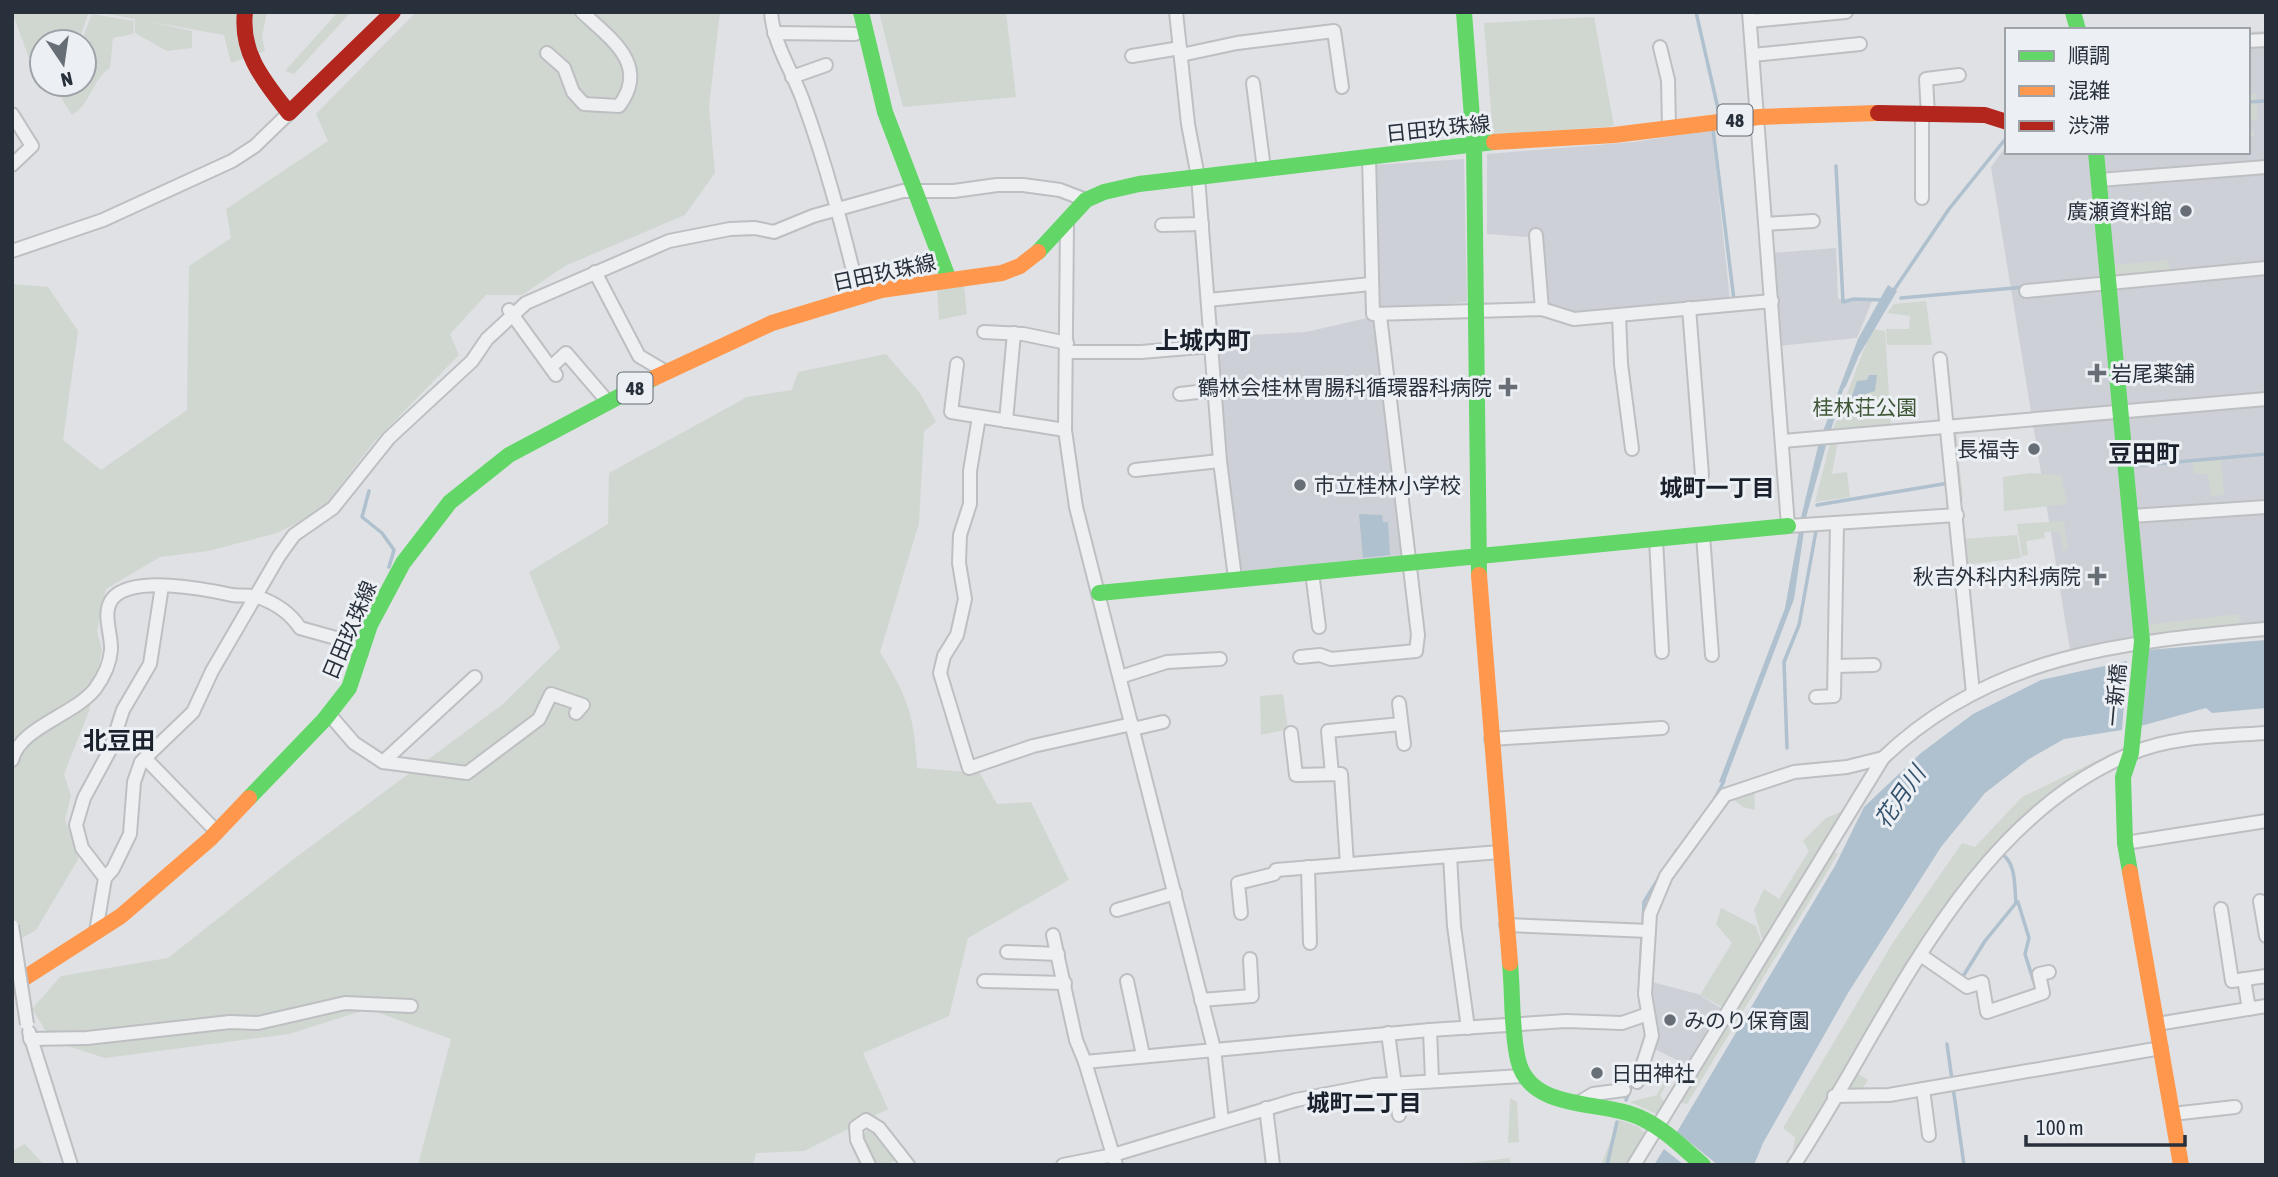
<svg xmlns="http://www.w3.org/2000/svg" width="2278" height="1177" font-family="'Asap Condensed','Noto Sans JP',sans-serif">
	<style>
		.built { fill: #cdd1d7 }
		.green { fill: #d0d7d0 }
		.water { fill: #afc0ce }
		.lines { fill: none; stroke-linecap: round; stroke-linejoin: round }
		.stream { stroke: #afc0ce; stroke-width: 3.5 }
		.street-casing { stroke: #bdbfc2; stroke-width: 16 }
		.street { stroke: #eeeff0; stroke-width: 12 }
		.fast { stroke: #63d668; stroke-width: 16 }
		.slow { stroke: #ff974d; stroke-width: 16 }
		.jam { stroke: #b3261e; stroke-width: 16 }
		.street-bridge-casing { stroke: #bdbfc2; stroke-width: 16; stroke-linecap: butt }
		.street-bridge { stroke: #eeeff0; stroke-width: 12 }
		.poi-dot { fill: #686e76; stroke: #ecf0f4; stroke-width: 2.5 }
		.labels { text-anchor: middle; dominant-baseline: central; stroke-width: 6; stroke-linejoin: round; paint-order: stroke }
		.shield { fill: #ecf0f4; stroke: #636a72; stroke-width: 2 }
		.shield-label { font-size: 19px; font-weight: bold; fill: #28303b }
		.street-label { font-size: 21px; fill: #28303b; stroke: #ecf0f4 }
		.poi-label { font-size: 21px; fill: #28303b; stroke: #ecf0f4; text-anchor: end }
		.park-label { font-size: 21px; fill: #3f5636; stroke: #ecf0f4 }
		.neighbourhood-label { font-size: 23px; font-weight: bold; fill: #1a212c; stroke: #ecf0f4 }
		.water-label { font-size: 23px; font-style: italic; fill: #35526c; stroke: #ecf0f4 }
		.quarter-label { font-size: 24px; font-weight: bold; fill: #1a212c; stroke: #ecf0f4 }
	</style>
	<rect width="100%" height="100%" fill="#dfe1e4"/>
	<g class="built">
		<polygon points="2266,31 2266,624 2137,636 2070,650 1991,167 2007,145 2007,152 2248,152 2248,32"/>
		<polygon points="1712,130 1730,301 1567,314 1548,304 1540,238 1487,234 1487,154 1634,142"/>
		<polygon points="1464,159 1467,302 1377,310 1373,165"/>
		<polygon points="1836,248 1838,299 1872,301 1857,338 1778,346 1771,253"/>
		<polygon points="1367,318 1379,326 1403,557 1239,572 1215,337 1306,332"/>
		<polygon points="1648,981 1698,994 1722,1009 1692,1067 1652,1048"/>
	</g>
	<g class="green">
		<polygon points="12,12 89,12 78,42 42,42 42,68 29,58"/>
		<polygon points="96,12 267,12 262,37 265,51 231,63 224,35 146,21 192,31 192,48 167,51 135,33 135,19"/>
		<polygon points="338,12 351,12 294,74 285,71"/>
		<polygon points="416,12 720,12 709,107 715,173 685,215 565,266 522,295 486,295 450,334 459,355 373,443 320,512 277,533 208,551 160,557 106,589 97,631 102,650 89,711 64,774 71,796 65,820 79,858 36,930 12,944 12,284 48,287 78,331 63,440 101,470 187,410 189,266 231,238 226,209 328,141 316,114"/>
		<polygon points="879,12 1006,12 1016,97 903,107"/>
		<path d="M92,14L134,21L133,34L113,38L110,68C92,79 91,104 72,115L52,84H84V42H81Z"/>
		<polygon points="1594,17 1614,126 1493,135 1484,23"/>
		<polygon points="2248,93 2256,94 2258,119 2250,120 2250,130 2254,130 2254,136 2248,137"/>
		<polygon points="2168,260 2171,271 2115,276 2114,265"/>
		<polygon points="964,286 967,314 939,320 937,289"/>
		<polygon points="1926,301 1932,345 1887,345 1886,329 1909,329 1910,316 1887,313 1894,304"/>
		<polygon points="1872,329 1885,331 1891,429 1832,432"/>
		<path d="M886,354L920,393L936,422L924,431L919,523L880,652C908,698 914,714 917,768L980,773L997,804L1031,802L1069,880L968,938L949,1016L863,1053L888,1109L804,1151L756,1153L753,1165H418L451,1039L368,1009L289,1034L105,1058L52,1041L32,1009L61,976L168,958L291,861L503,704L560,648L529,572L608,524L609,473L747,397L792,390L798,372Z"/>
		<polygon points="1951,430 1956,430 1963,500 1959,500"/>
		<polygon points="1831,440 1838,440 1832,474 1847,472 1850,497 1815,502"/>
		<polygon points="2221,460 2224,495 2211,496 2208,474 2194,474 2192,462"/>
		<polygon points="2030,473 2061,475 2067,504 2004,511 2003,477"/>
		<polygon points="2064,521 2068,550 2063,551 2060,531 2044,532 2045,538 2026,541 2028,555 2022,556 2017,524"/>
		<polygon points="2017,535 2021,558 1965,565 1962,539"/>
		<polygon points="2239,614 2240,627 2149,635 2146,625"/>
		<polygon points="1283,694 1288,729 1261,735 1260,696"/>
		<polygon points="2100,759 2101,765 1987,855 1792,1158 1795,1137 1783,1128 1892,944 1962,843 1975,847 2022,797"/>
		<polygon points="1754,785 1755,810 1743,807 1729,796"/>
		<polygon points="1845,810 1772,927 1764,946 1754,910 1764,889 1779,899 1809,851 1803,841 1826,818"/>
		<polygon points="1828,849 1838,854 1687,1104 1680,1102"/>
		<polygon points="1721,908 1756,926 1762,945 1722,1007 1700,995 1732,943 1716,924"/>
		<polygon points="1852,1070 1868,1080 1860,1092 1836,1095"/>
		<polygon points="1664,1082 1667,1083 1660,1096 1666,1105 1659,1115 1630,1102 1657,1095"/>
		<polygon points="1510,1098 1517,1102 1519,1142 1508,1143"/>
		<polygon points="1619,1120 1637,1126 1649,1136 1630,1165 1601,1165"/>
		<polygon points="867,1129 876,1129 896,1159 888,1165 877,1165 863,1137"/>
		<polygon points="25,1144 44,1165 45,1165 12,1165 12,1151"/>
		<polygon points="1510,1158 1510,1165 1450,1165"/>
	</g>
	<g class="water">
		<polygon points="1888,285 1897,291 1848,374 1830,433 1822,434 1858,339"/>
		<polygon points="1869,375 1877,375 1875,391 1856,397 1854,407 1848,408 1857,381 1867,380"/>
		<polygon points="1819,442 1827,442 1805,521 1800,522"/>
		<polygon points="1359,514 1382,515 1383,522 1388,522 1390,555 1363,558"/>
		<polygon points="1799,531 1804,531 1794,599 1724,784 1719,782 1785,608"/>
		<polygon points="2266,640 2266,708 2212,713 2206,708 2137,727 2148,650"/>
		<polygon points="2127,661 2122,730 2064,739 2029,759 1985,793 1941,847 1848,993 1763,1143 1754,1165 1718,1165 1677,1132 1836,864 1864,807 1921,753 1973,714 2041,680"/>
		<polygon points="1664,1149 1684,1165 1654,1165"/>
	</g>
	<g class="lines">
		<g class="stream">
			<polyline points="1696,12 1719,113"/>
			<polyline points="2248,102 2266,101"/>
			<polyline points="1713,129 1734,300"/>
			<polyline points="1836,166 1843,302 1854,299 1882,300"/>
			<polyline points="1894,290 1949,209 2007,137"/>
			<polyline points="1901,298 2025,287"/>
			<polyline points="1844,386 1856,358"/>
			<polyline points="2132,466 2266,454"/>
			<polyline points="369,491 362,517 382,533 394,550 389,567"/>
			<polyline points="1817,505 1949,483"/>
			<polyline points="1787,748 1784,662 1799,625 1816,531"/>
			<polyline points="1713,802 1724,781"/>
			<polyline points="1668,864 1677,850"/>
			<polyline points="2018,902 2029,938 2025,954 2037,992"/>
			<polyline points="1643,927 1644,902 1660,876"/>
			<polyline points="1640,976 1642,935"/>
			<path d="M1962,978L1985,941L2016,903C2014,884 2017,864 2000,852"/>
			<polyline points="1947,1044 1952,1080"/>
			<polyline points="1953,1087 1964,1165"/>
			<polyline points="1626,1100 1633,1082"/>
			<polyline points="1607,1165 1617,1122"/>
		</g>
		<g class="street-casing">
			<g id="street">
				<path d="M771,12C773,43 791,69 802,98C826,163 843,229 859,295"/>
				<polyline points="1176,12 1188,124 1198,177 1220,461 1235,578"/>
				<polyline points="1749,12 1788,526 1957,515"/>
				<polyline points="1750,21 1846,12"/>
				<polyline points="774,33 855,34"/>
				<polyline points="2248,41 2266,40"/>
				<polyline points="1660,47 1668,80 1669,126"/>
				<path d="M547,53L564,68L573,92L584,104L619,106C650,65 611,39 582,12"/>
				<polyline points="1181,55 1237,43 1334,31 1342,87"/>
				<polyline points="1753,55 1860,44"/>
				<polyline points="1132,56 1180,48"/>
				<polyline points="792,77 826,65"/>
				<polyline points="1253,83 1264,169"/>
				<polyline points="12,114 32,146 12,165"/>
				<polyline points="1922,115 1922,198"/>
				<polyline points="1928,115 1926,79 1959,75"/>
				<polyline points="1369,157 1373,314 1542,309 1574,319 1772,301"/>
				<polyline points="2099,180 2266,167"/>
				<polyline points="1067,223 1065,430 1076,507 1214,1049 1222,1121"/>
				<polyline points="1766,224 1813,221"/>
				<polyline points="1162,225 1202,224"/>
				<polyline points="1536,235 1542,309"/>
				<polyline points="12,251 103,220 232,161 255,146 289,113"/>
				<polyline points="595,272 639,356 666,372"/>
				<polyline points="2026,291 2266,268"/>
				<polyline points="1208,300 1371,284"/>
				<polyline points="1689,308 1702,475"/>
				<polyline points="509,310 556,375"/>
				<polyline points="1619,315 1621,364 1632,449"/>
				<polyline points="984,332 1023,334 1067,343"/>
				<polyline points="1067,352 1141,352 1212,346"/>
				<polyline points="1940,359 1973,693"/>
				<polyline points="957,364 951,412 1065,430"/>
				<polyline points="551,367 566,353 608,402"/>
				<polyline points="1180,394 1215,390"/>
				<polyline points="979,417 970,471 970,504 960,535 959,563 965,599 957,635 944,656 940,673 969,768 1033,746 1132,724"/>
				<polyline points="1006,421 1014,333"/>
				<polyline points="1783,441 2266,399"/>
				<polyline points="1135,470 1220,461"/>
				<polyline points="2131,516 2266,507"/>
				<polyline points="1703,535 1712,655"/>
				<polyline points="1656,539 1662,652"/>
				<polyline points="1312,572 1319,627"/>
				<polyline points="1300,657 1320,655 1331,659 1416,651 1418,635 1380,316"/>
				<polyline points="1836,666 1874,665"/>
				<polyline points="1120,677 1167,662 1220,659"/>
				<polyline points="1816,697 1834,696 1837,523"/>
				<polyline points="1399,703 1404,744"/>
				<polyline points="329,714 354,743 383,762 475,677"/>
				<polyline points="1133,729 1163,722"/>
				<polyline points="1291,733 1296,775 1341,774 1347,864"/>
				<polyline points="1491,739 1662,728"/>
				<polyline points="145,758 217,832"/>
				<path d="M12,760C20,727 73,716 95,689C103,678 110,663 111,650C112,634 101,612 113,598C133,575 205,589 232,595C240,596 250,595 258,597C275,603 291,614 300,628L343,640L361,653"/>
				<polyline points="383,762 467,773 539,719 551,694 583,705 576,713"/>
				<polyline points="1332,774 1328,731 1401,724"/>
				<polyline points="2125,843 2266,821"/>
				<polyline points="1450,856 1454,926 1468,1028"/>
				<polyline points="1308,867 1310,943"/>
				<polyline points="105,878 113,869 130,834 134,782 141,762 193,712 212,671 279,556 294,535 333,508 389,438 472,361 487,339 526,303 669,241 730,229 755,228 774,232 813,216 903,191 954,191 997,185 1023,185 1060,190 1086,200"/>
				<polyline points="2260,901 2266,936"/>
				<polyline points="2221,909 2232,981 2266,976"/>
				<polyline points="1117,910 1175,893"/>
				<polyline points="1241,913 1238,883 1274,874 1276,870 1500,852"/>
				<polyline points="1506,925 1649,931"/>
				<polyline points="96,932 105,878 82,848 76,825 84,798 110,750 123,710 150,664 162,586"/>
				<polyline points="1053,935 1076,1040 1085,1062"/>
				<polyline points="1007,952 1058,954"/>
				<polyline points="1922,956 1967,987 1982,982 1987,1012 2043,993 2039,974 2049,972"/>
				<polyline points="2244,979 2249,1009"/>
				<polyline points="984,981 1065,983"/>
				<polyline points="1127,981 1143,1055"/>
				<polyline points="1201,1000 1252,996 1250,959"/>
				<polyline points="2157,1024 2266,1006"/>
				<polyline points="1430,1030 1432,1080"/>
				<polyline points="29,1032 71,1165"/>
				<polyline points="1388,1033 1399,1115"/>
				<polyline points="30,1039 87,1038 230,1022 258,1023 345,1003 411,1006"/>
				<polyline points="1522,1076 1374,1085 1296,1100 1113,1155 1085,1062 1430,1030 1566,1021 1622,1023 1648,1014"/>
				<polyline points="1637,1082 1652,1036 1645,994 1650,914 1666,876 1725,795 1794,772 1847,767 1883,758"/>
				<polyline points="1923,1089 1929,1135"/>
				<polyline points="1834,1096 1889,1095 2161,1048"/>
				<polyline points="1578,1103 1593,1094 1624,1090"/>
				<polyline points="1266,1108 1273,1165"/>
				<polyline points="2172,1114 2235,1107"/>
				<polyline points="869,1165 857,1140 856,1127 866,1120 879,1128 908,1165"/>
				<polyline points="1063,1165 1113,1155 1116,1165"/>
				<path d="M1634,1165L1883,758C1991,654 2124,642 2266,629"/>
				<path d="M1794,1165C1888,1023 1963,824 2130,754C2171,736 2222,736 2266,733"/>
			</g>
		</g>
		<use href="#street" class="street"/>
		<g class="fast">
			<polyline points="861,12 885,112 949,280"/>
			<polyline points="1464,12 1474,144 1479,575"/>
			<polyline points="2073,12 2078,30"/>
			<polyline points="2096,152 2142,641 2131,753 2123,777 2125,843 2130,872"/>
			<polyline points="1038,252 1086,200 1104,192 1139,184 1494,142"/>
			<polyline points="1099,593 1788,526"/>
			<polyline points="249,798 324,720 349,688 370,625 403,563 450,502 509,455 654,378"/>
			<path d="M1510,963C1513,994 1511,1030 1518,1060C1530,1113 1605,1099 1643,1119C1666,1130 1684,1149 1703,1165"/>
		</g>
		<g class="slow">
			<polyline points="1494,142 1614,135 1759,117 1878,113"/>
			<polyline points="654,378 772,323 881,290 1002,273 1020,266 1038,252"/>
			<polyline points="1479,575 1510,963"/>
			<polyline points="2130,872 2181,1165"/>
			<polyline points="12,986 121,916 210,839 249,798"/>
		</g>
		<g class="jam">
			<path d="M245,12C240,54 265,82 289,113L393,12"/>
			<polyline points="1878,113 1985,115 2007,122"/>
		</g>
		<g class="street-bridge-casing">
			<polyline id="street-bridge" points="12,926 27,1024"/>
		</g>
		<use href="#street-bridge" class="street-bridge"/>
	</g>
	<g class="poi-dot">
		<circle cx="2186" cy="211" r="7"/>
		<path d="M2093.5 362.5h7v7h7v7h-7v7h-7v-7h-7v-7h7z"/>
		<path d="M1504.5 376.5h7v7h7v7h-7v7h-7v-7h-7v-7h7z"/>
		<circle cx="2034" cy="449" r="7"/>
		<circle cx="1300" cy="485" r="7"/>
		<path d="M2093.5 565.5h7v7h7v7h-7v7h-7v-7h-7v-7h7z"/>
		<circle cx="1670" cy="1020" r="7"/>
		<circle cx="1597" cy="1073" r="7"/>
	</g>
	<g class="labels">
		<g class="shield">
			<rect x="1717.5" y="104.5" width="35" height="31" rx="5"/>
			<rect x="617.5" y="372.5" width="35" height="31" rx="5"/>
		</g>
		<g class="shield-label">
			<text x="1735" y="120">48</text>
			<text x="635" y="388">48</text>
		</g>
		<g class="street-label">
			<text transform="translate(1438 128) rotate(-6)">日田玖珠線</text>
			<text transform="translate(884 272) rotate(-12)">日田玖珠線</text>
			<text transform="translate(349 630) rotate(-67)">日田玖珠線</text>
			<text transform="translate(2115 695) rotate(-85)">一新橋</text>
		</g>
		<g class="poi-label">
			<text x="2172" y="211">廣瀬資料館</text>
			<text x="2111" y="373" text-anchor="start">岩尾薬舗</text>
			<text x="1492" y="387">鶴林会桂林胃腸科循環器科病院</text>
			<text x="2020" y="449">長福寺</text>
			<text x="1314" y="485" text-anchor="start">市立桂林小学校</text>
			<text x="2081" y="576">秋吉外科内科病院</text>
			<text x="1684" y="1020" text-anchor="start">みのり保育園</text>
			<text x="1611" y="1073" text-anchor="start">日田神社</text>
		</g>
		<g class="park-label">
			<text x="1865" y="407">桂林荘公園</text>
		</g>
		<g class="neighbourhood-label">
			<text x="1717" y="488">城町一丁目</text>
			<text x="1364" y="1103">城町二丁目</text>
		</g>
		<g class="water-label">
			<text transform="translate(1900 797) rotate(-55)">花月川</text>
		</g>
		<g class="quarter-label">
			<text x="1203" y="340">上城内町</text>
			<text x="2144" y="453">豆田町</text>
			<text x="119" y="740">北豆田</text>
		</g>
	</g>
	<rect width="2278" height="1177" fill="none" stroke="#28303b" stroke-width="28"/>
	<rect x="2005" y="28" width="245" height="126" fill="#ecf0f4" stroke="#9ea3aa" stroke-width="2"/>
	<rect x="2019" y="51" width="35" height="10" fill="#63d668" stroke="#9ea3aa" stroke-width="2"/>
	<text x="2068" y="63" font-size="21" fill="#28303b">順調</text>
	<rect x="2019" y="86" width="35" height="10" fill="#ff974d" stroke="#9ea3aa" stroke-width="2"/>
	<text x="2068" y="98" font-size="21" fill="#28303b">混雑</text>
	<rect x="2019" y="121" width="35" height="10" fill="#b3261e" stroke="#9ea3aa" stroke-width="2"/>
	<text x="2068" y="133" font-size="21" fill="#28303b">渋滞</text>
	<g transform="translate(63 63) rotate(167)"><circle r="33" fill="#ecf0f4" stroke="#9ea3aa" stroke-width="2"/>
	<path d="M0-5L12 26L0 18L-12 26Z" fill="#686e76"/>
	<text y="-10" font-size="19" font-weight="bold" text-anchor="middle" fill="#28303b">N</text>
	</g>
	<path d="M2026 1135v10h159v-10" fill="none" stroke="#28303b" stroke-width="3.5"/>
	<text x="2036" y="1135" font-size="21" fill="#28303b" stroke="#ecf0f4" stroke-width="5" paint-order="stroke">100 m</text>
</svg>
